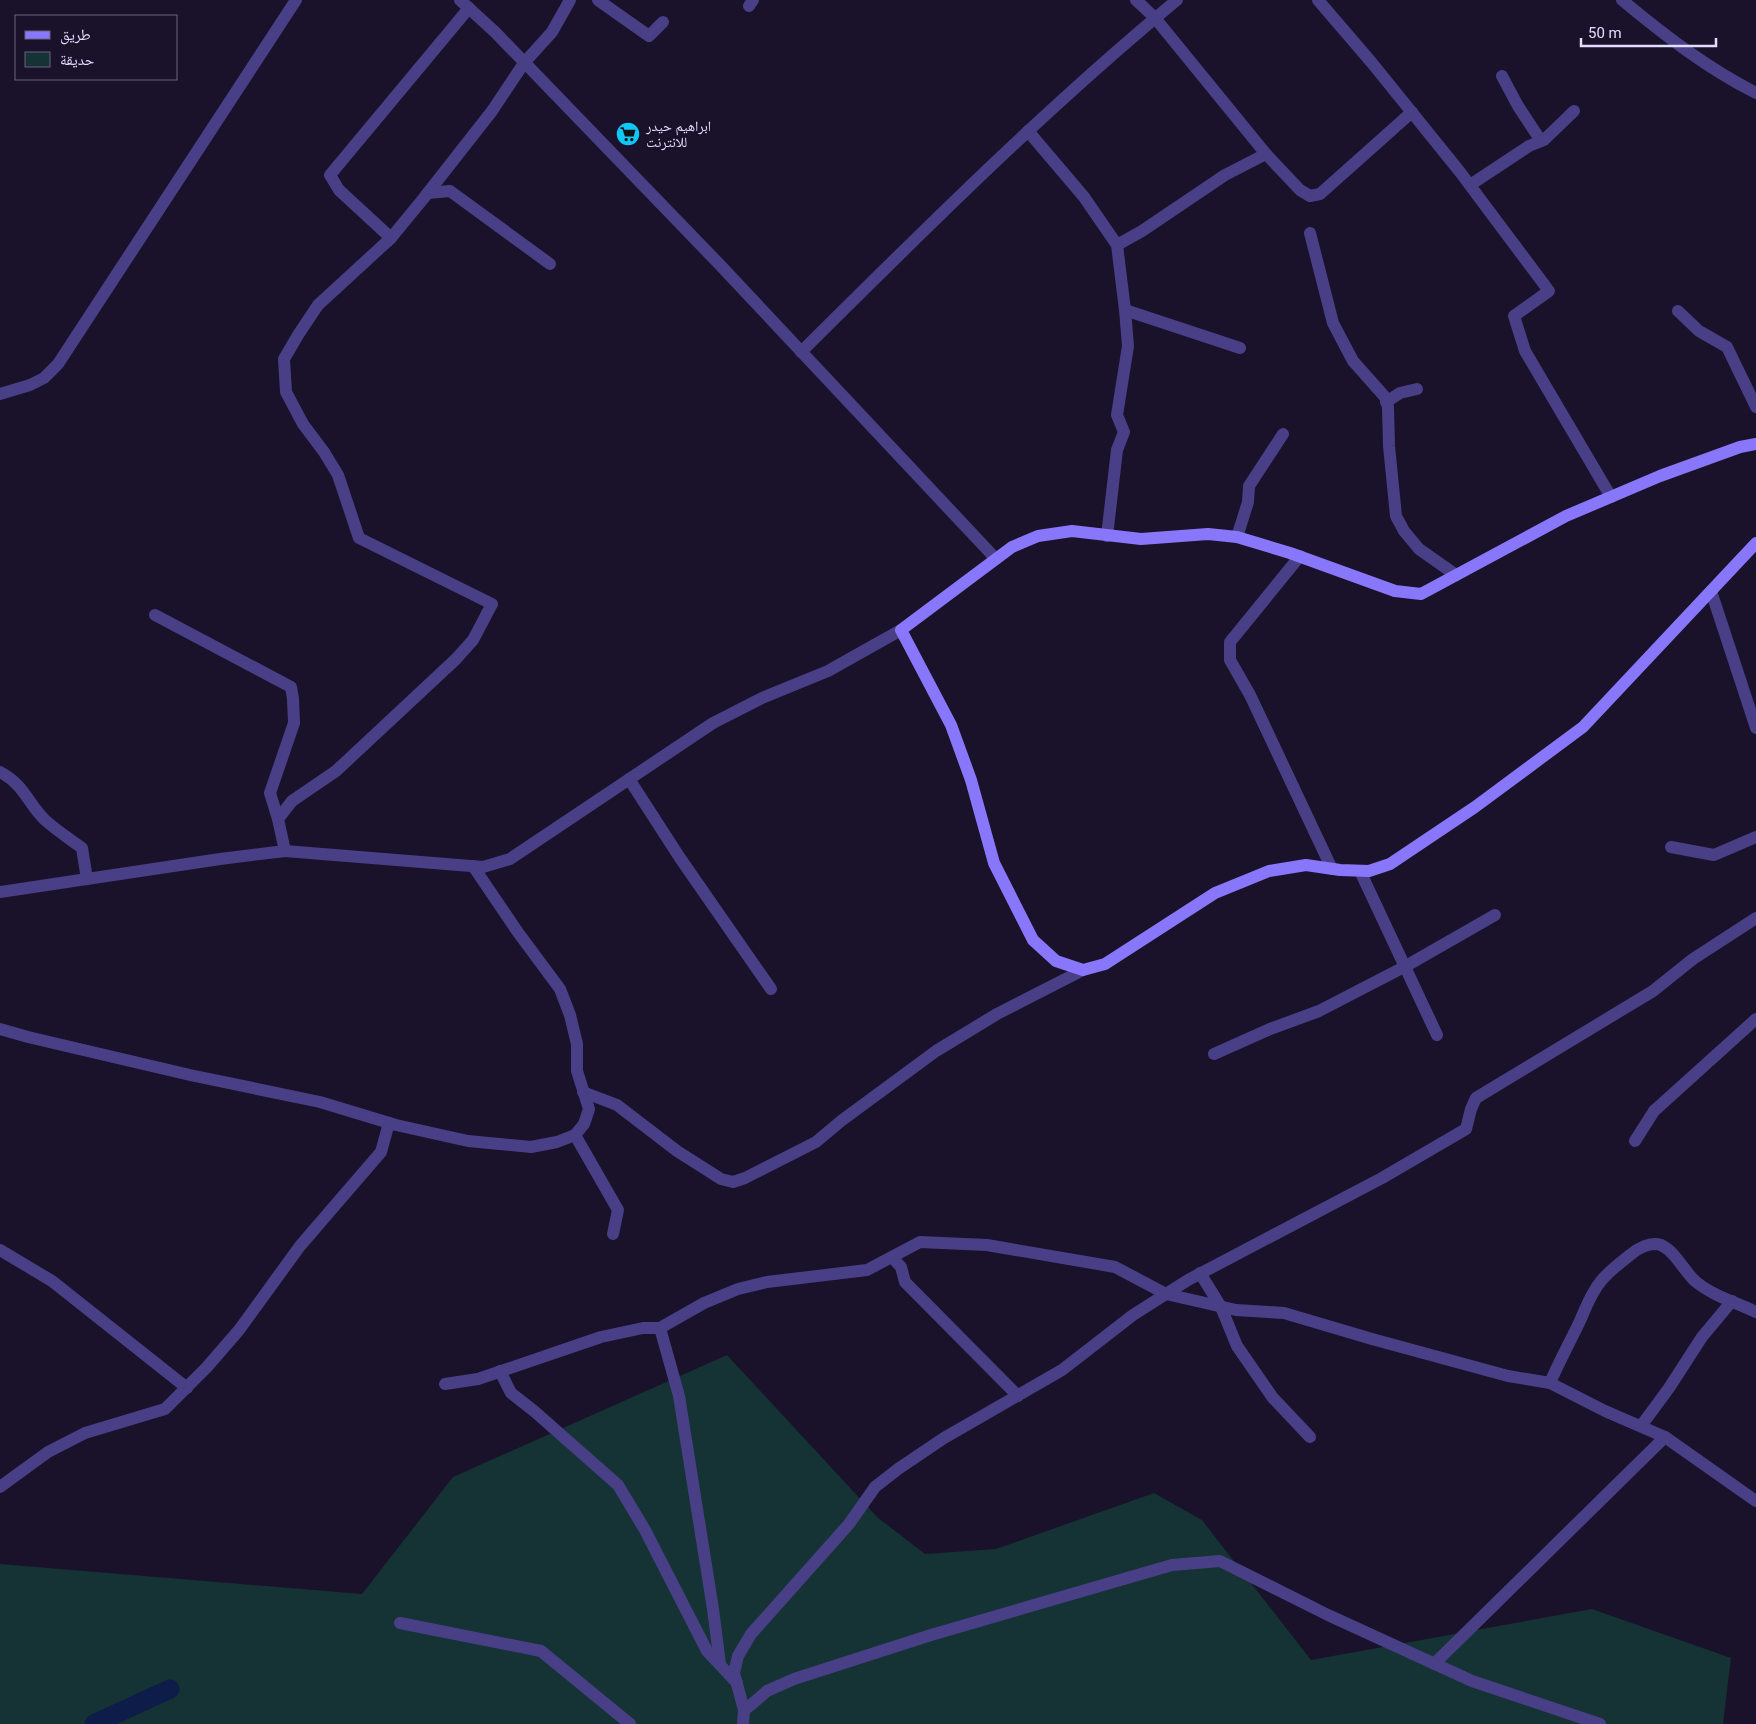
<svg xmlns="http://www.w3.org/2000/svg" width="1756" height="1724" font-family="Roboto,'Noto Naskh Arabic',sans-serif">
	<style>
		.green { fill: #153234 }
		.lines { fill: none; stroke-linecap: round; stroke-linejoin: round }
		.canal { stroke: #0d1c48; stroke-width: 19 }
		.street { stroke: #493f87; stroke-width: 12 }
		.secondary { stroke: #8877fa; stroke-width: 12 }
		.labels { text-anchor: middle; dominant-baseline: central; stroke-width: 4; stroke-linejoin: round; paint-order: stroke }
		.poi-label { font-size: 14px; fill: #e4dcfe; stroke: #19122a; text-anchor: start }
	</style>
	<rect width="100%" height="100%" fill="#19122a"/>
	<polygon class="green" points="727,1355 877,1517 925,1554 996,1549 1154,1493 1202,1520 1311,1660 1592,1609 1731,1658 1723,1724 0,1724 0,1564 362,1594 453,1477"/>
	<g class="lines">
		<polyline class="canal" points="94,1724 170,1689"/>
		<g class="street">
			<polyline points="460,0 495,32 721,266 996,559"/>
			<polyline points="598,0 649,36 663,22"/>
			<polyline points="1136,0 1155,18 1266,154"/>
			<polyline points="1318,0 1372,63 1460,172 1549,291 1514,316 1525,351 1611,497"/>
			<path d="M1622,0C1664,35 1707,68 1756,93"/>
			<polyline points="749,6 753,0"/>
			<polyline points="1502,76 1518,106 1541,141"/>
			<polyline points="1028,131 1084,197 1117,245 1125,310 1128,346 1117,415 1124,432 1117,450 1107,536"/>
			<polyline points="1470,185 1529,146 1544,140 1574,111"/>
			<polyline points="428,193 450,191 550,264"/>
			<polyline points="1310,233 1333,323 1353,361 1385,397 1388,407 1389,446 1396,516 1404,531 1419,549 1456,575"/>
			<polyline points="391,238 339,190 330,175 469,8"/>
			<polyline points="1117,245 1142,231 1225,175 1266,154 1300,190 1310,196 1320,194 1412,112"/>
			<polyline points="1125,310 1240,348"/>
			<polyline points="1678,311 1699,331 1727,347 1756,407"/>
			<path d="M801,352C923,231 1044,110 1177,0"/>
			<polyline points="0,394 30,385 44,378 58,364 296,0"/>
			<polyline points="1386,402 1400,393 1417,389"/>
			<polyline points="1237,537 1248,502 1249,486 1283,434"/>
			<polyline points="1300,556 1230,642 1230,660 1250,695 1332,869"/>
			<polyline points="1711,591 1756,728"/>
			<polyline points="155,615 291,687 293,699 294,723 270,793 278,819"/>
			<path d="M0,772C25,785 28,804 45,820C56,830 70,839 82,848L87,879"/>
			<polyline points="629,779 680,858 771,989"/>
			<polyline points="1671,847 1714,855 1756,837"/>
			<polyline points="285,851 278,819 292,801 336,771 456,659 473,640 492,604 359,538 338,475 324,452 303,424 286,392 284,359 298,335 318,305 391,238 423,199 492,111 524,63 552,32 570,0"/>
			<polyline points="1360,871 1437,1035"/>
			<polyline points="0,892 220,859 285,851 483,867 510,859 713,723 762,698 828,671 901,630"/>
			<polyline points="0,1029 28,1037 190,1075 320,1102 396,1125 468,1141 531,1147 557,1142 575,1135 584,1124 589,1109 577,1071 577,1044 570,1015 560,989 517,931 473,866"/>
			<polyline points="1214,1054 1270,1029 1319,1011 1406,966 1495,915"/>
			<polyline points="583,1092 617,1105 677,1151 721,1179 733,1182 745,1178 816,1142 841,1121 936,1051 997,1014 1083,970"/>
			<polyline points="575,1135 618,1210 613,1234"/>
			<polyline points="1635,1141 1654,1111 1756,1019"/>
			<polyline points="0,1250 52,1281 187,1388"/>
			<polyline points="892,1257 901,1267 905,1282 1018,1396"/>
			<polyline points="1200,1273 1221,1307 1237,1346 1273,1398 1310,1437"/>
			<polyline points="660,1328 679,1396 713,1609 720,1664"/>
			<polyline points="500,1371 511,1393 534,1411 618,1485 645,1530 707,1651 737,1683"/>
			<path d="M1550,1383C1559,1362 1570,1342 1580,1321C1586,1307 1591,1293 1601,1281C1609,1271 1620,1263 1630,1255C1637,1249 1650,1241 1661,1245C1676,1252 1683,1270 1695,1281C1713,1296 1735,1302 1756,1312"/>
			<polyline points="445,1384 478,1379 601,1337 643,1328 660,1328 704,1303 738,1289 767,1282 867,1270 920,1242 987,1245 1115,1267 1166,1294 1236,1310 1284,1313 1372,1339 1508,1376 1550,1383 1605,1411 1665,1437 1756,1501"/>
			<polyline points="1641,1426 1669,1388 1702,1337 1732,1301"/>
			<polyline points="0,1487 48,1452 85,1433 165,1409 207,1367 239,1330 300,1246 381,1152 389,1123"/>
			<polyline points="400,1623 541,1651 630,1724"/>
			<polyline points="1434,1664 1665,1437"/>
			<polyline points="744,1710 734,1673 738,1656 751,1634 849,1524 875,1487 898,1469 944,1438 1062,1370 1133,1315 1188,1280 1382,1178 1466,1129 1471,1109 1476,1098 1653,991 1693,959 1756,918"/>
			<polyline points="743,1724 744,1710 752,1704 767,1691 794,1679 931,1635 1172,1565 1220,1561 1328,1615 1472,1681 1600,1724"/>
		</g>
		<polyline class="secondary" points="1756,444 1740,447 1660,476 1566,516 1421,594 1395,591 1290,553 1237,537 1208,534 1141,539 1072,531 1038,536 1012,547 901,630 951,725 971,780 994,863 1033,940 1056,961 1083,970 1105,964 1215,893 1269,871 1306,865 1340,870 1369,871 1390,864 1475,807 1583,727 1756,543"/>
	</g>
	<defs>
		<g id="supermarket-disc" transform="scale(1.25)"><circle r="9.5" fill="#0fc8f7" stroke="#19122a"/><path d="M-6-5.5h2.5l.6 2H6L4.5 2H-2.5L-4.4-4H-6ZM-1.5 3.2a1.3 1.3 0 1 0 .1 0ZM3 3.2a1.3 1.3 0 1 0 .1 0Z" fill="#111"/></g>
	</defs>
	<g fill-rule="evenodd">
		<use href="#supermarket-disc" x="628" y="134"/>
	</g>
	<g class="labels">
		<g class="poi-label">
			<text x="646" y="126">ابراهيم حيدر<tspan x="646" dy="16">للانترنت</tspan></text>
		</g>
	</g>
	<rect x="15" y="15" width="162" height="65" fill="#19122a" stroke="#6a637f"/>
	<rect x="25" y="31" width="25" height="8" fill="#8877fa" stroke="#6a637f"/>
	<text x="60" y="40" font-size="15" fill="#e4dcfe">طريق</text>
	<rect x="25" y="52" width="25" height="15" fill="#153234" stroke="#6a637f"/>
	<text x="60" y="65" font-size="15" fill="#e4dcfe">حديقة</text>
	<path d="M1581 38v8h135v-8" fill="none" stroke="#e4dcfe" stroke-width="2.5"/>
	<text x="1588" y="38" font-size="15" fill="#e4dcfe" stroke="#19122a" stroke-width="4" paint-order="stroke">50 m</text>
</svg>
